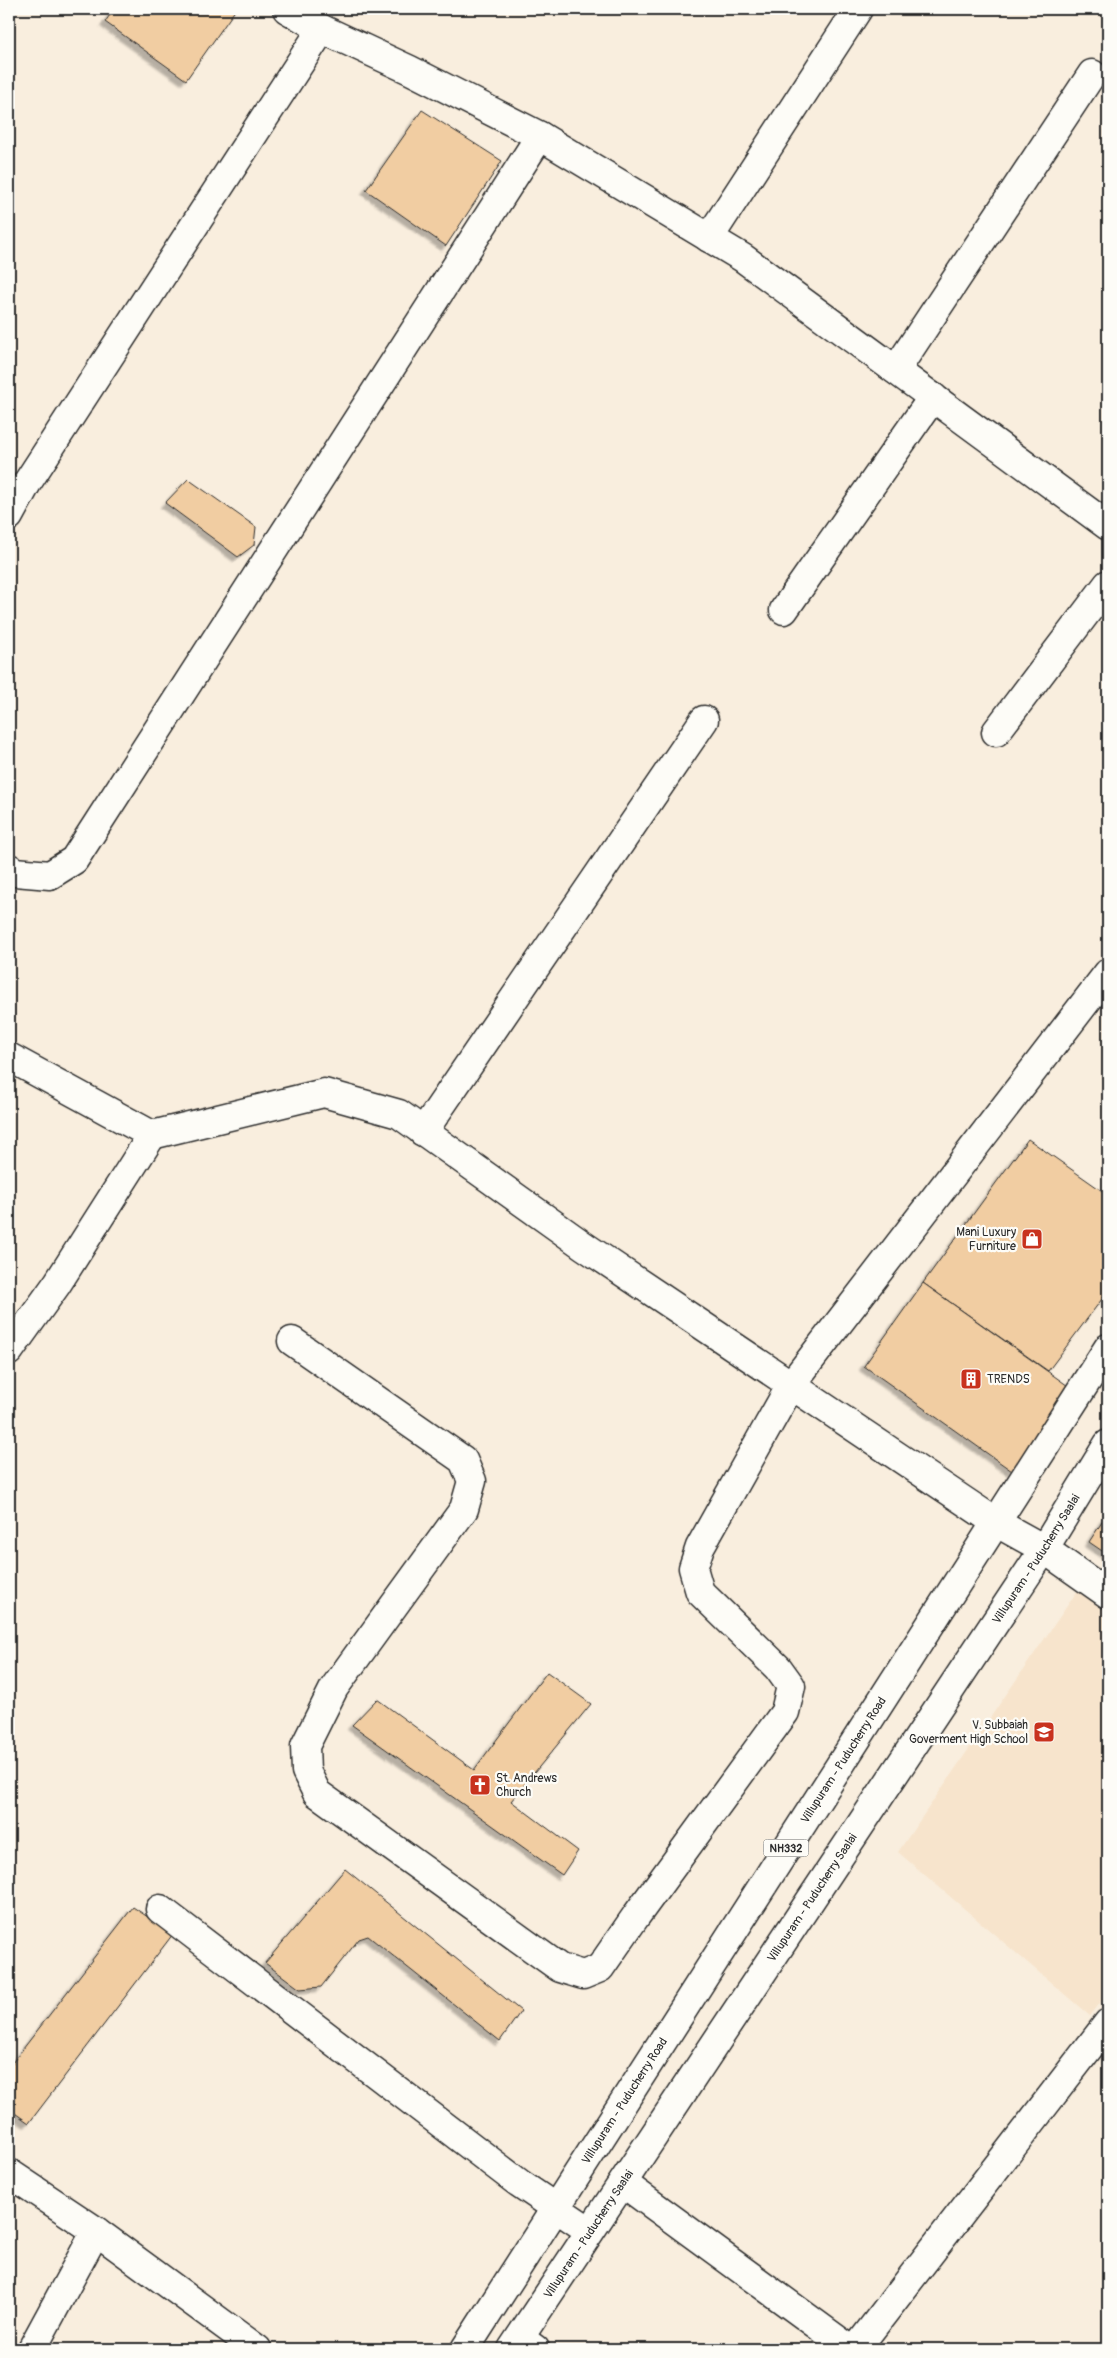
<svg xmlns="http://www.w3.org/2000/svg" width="1117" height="2358" font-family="Pangolin,sans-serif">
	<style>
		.built { fill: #f7e4cc }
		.building { fill: #f1cda2; stroke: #2b2b2b; filter: url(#shadow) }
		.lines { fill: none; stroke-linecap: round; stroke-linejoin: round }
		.minor-casing { stroke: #2b2b2b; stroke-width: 31 }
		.highway-casing { stroke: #2b2b2b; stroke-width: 31 }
		.minor { stroke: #fdfcf7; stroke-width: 28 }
		.highway { stroke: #fdfcf7; stroke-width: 28 }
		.labels { text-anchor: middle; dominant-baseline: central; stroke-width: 4.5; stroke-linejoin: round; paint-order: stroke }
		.shield { fill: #fdfcf7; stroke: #6a6a68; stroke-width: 1 }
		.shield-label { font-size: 11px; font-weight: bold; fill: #2b2b2b }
		.poi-label { font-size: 12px; fill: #2b2b2b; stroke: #fdfcf7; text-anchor: end }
		.street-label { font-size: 12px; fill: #2b2b2b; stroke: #fdfcf7 }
	</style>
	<defs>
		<filter id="shadow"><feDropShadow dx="-4.5" dy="4.5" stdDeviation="1" flood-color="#0004"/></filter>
	</defs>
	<rect width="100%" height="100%" fill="#f9eede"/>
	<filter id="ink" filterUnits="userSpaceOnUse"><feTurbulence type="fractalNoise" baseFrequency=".02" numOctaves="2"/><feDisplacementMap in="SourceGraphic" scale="10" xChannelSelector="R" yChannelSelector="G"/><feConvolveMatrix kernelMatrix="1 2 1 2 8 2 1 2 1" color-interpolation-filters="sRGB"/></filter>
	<g filter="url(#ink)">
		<polygon class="built" points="1078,1590 1108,1611 1108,1993 1090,2016 898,1852"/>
		<g class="building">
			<polygon points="114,9 236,9 186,80 105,22"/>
			<polygon points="422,110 502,161 446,246 366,190"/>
			<polygon points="188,479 256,527 254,545 238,557 165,503"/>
			<polygon points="1028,1139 1108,1195 1108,1291 1048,1371 923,1283"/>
			<polygon points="923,1283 1071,1388 1012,1471 864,1366"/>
			<polygon points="1108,1513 1108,1555 1089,1542"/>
			<polygon points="547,1672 591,1704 511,1801 578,1851 562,1875 352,1725 377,1699 474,1770"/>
			<polygon points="345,1869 521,2011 500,2041 368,1936 359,1939 321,1987 300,1989 265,1963"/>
			<polygon points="133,1907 173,1934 29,2123 9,2109 9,2067"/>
		</g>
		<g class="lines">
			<g class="minor-casing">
				<g id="minor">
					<polyline points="287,9 322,29 410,70 540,136 743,258 1108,526"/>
					<polyline points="709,238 858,9"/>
					<polyline points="896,370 1092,74"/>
					<polyline points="9,516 27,483 322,29"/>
					<polyline points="784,610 933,397"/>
					<polyline points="996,732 1108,584"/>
					<polyline points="9,868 15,872 50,875 74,860 540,136"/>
					<polyline points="9,1057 152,1135 324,1093 399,1114 584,1246 997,1523 1044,1549 1108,1594"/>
					<polyline points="423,1132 704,720"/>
					<polyline points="292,1341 463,1460 472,1481 464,1509 334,1688 305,1746 306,1771 317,1793 560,1968 583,1975 600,1968 636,1916 785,1712 791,1686 778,1668 700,1592 693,1568 700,1547 791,1385 1108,973"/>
					<polyline points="9,1351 57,1284 152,1135"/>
					<polyline points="160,1909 519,2183 590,2231"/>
					<polyline points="9,2173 96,2231 257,2349"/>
					<polyline points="623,2183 850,2349"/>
					<polyline points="520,2338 535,2349"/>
					<polyline points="32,2349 96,2231"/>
					<polyline points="856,2349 1108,2023"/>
				</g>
			</g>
			<g class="highway-casing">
				<g id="highway">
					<path id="s1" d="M465,2349L1108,1348"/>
					<path id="s2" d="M512,2349L1044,1549L1108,1444"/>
				</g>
			</g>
			<use href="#minor" class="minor"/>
			<use href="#highway" class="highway"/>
		</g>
	</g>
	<defs>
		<g id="shop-square" transform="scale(1.125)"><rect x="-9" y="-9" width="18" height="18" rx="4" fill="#c8321e" stroke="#fdfcf7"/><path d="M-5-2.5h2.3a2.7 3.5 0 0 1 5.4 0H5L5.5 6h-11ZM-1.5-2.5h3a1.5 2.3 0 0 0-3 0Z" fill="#fff"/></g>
		<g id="building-square" transform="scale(1.125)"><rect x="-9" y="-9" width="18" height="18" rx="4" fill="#c8321e" stroke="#fdfcf7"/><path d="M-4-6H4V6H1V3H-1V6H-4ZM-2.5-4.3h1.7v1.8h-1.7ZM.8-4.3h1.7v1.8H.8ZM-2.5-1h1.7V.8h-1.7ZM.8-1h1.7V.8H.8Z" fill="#fff"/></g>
		<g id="school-square" transform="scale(1.125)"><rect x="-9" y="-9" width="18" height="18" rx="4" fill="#c8321e" stroke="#fdfcf7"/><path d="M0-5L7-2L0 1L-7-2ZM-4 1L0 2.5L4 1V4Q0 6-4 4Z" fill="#fff"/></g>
		<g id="church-square" transform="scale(1.125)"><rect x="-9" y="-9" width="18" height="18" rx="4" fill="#c8321e" stroke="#fdfcf7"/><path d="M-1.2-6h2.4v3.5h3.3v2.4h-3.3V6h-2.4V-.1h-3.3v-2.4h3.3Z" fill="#fff"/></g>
	</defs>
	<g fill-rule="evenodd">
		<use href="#shop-square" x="1032" y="1239"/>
		<use href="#building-square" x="971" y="1379"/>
		<use href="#school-square" x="1044" y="1732"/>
		<use href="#church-square" x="480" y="1785"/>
	</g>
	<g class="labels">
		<rect class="shield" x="763.5" y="1839.5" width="45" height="17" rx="4"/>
		<g class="shield-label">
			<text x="786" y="1848">NH332</text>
		</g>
		<g class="poi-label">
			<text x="1016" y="1232">Mani Luxury<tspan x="1016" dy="14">Furniture</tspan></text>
			<text x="987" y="1379" text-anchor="start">TRENDS</text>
			<text x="1028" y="1725">V. Subbaiah<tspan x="1028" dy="14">Goverment High School</tspan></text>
			<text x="496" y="1778" text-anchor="start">St. Andrews<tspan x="496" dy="14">Church</tspan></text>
		</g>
		<g class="street-label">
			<text stroke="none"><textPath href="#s2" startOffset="948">Villupuram - Puducherry Saalai</textPath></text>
			<text stroke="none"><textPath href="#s1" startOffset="700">Villupuram - Puducherry Road</textPath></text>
			<text stroke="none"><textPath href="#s2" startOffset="542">Villupuram - Puducherry Saalai</textPath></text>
			<text stroke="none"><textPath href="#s1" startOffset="295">Villupuram - Puducherry Road</textPath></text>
			<text stroke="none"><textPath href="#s2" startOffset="138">Villupuram - Puducherry Saalai</textPath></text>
		</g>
	</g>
	<rect width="1117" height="2358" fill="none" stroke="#fdfcf7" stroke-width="30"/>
	<rect x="15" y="15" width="1087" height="2328" fill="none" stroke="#2b2b2b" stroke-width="2" filter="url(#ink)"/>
</svg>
